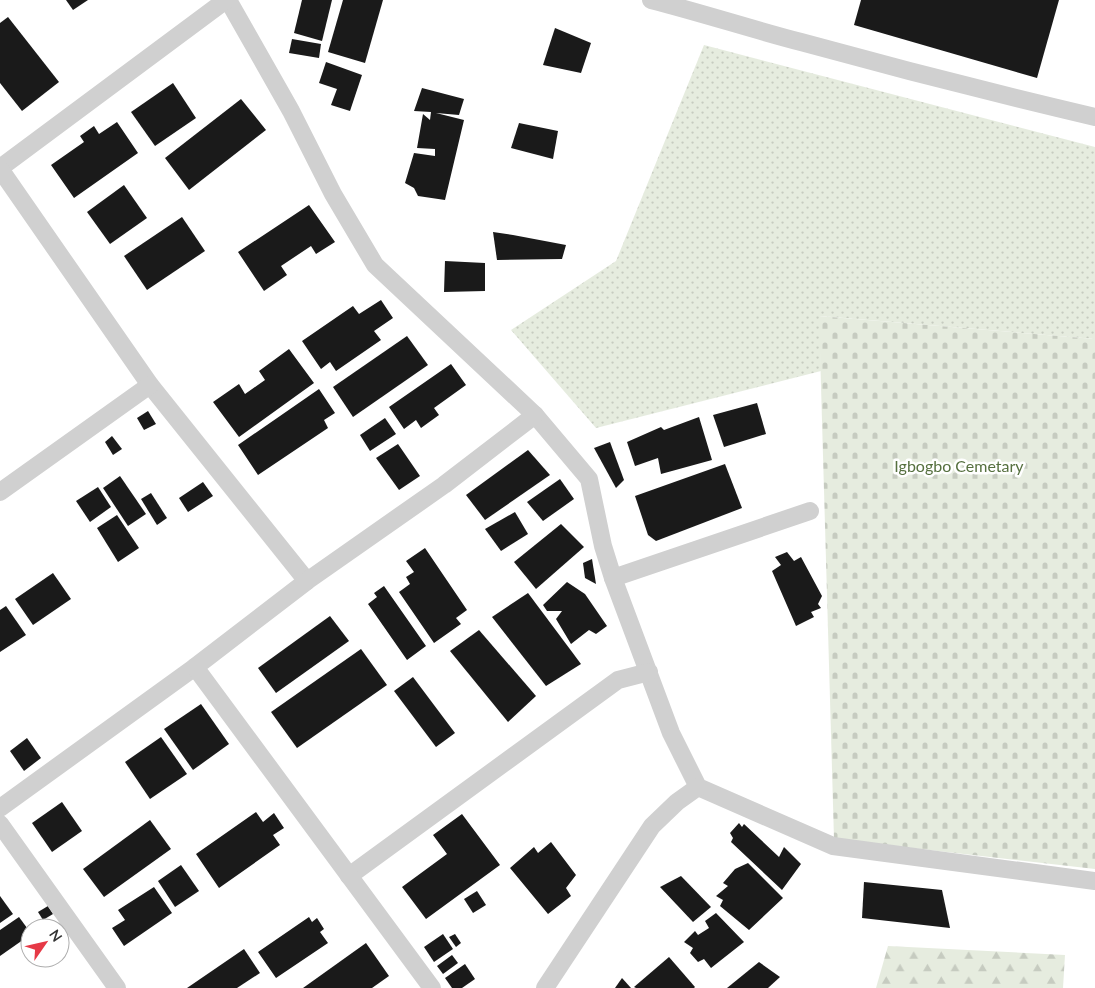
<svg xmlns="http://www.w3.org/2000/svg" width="1095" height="988" font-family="Lato,sans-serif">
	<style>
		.grass { fill: url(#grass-dots) }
		.forest { fill: url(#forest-firs) }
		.cemetery { fill: url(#cemetery-stones) }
		.building { fill: #1a1a1a }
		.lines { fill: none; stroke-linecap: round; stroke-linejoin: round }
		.street { stroke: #d0d0d0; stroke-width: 18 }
		.labels { text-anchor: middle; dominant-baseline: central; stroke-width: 5; stroke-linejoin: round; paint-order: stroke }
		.park-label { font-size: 16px; fill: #56703f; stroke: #fff }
	</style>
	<defs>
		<pattern id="grass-dots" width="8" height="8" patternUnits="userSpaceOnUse" patternTransform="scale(1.25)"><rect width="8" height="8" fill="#e6ecdf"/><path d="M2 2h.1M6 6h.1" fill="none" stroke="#c6cbc0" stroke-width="1.8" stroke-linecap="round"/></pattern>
		<pattern id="forest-firs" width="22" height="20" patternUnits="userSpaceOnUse" patternTransform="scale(1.25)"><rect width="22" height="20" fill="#e6ecdf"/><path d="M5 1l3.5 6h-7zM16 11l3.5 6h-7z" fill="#c6cbc0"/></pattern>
		<pattern id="cemetery-stones" width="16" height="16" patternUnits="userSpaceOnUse" patternTransform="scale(1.25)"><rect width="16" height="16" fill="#e6ecdf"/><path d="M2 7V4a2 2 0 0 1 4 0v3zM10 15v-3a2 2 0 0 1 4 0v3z" fill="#c6cbc0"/></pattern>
	</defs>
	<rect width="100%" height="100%" fill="#fff"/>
	<polygon class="grass" points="704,45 1095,147 1095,339 820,316 821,371 596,428 511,330 616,261"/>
	<polygon class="forest" points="888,946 1065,955 1063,988 876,988"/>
	<polygon class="cemetery" points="819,316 1095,339 1095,869 834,839"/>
	<g class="building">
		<polygon points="66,0 88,0 73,10"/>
		<polygon points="302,0 332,0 322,41 294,33"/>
		<polygon points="343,0 383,0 365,63 328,52"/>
		<polygon points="861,0 1059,0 1037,78 854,25"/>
		<polygon points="8,17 59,82 22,111 0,83 0,23"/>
		<polygon points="555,28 591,43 581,73 543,65"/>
		<polygon points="292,39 321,44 319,58 289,53"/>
		<polygon points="326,62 362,75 350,111 331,105 337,89 319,83"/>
		<polygon points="173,83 196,118 155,146 131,112"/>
		<polygon points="422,88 464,99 459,115 436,113 464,120 445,200 418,196 414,188 405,183 414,153 435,156 435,149 417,148 423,114 430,120 431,112 414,111"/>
		<polygon points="241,99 266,130 189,190 165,158"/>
		<polygon points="117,122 138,153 74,198 51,165 84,142 80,136 94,126 99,134"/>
		<polygon points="519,123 558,131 553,159 511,148"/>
		<polygon points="124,185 147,218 110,244 87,212"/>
		<polygon points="309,205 335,242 316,254 311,246 281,266 287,275 264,291 238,252"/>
		<polygon points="182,217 205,251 147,290 124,256"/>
		<polygon points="493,232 513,235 566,245 562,259 497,260"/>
		<polygon points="445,261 485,263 485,291 444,292"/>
		<polygon points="381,300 393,318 374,331 381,340 336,371 330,362 321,369 302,341 353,306 359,314"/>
		<polygon points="407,336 428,365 353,417 333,387"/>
		<polygon points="289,349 314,383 239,437 213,402 239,384 245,394 265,380 259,371"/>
		<polygon points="451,364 466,385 434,408 439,415 421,428 416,420 404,429 389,407"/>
		<polygon points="319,389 335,413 324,420 328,428 258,475 238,445"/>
		<polygon points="757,403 766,434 724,447 713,415"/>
		<polygon points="148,411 156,424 144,430 137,418"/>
		<polygon points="699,417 712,460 661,474 658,458 635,466 627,442 661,427 664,430"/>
		<polygon points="385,418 396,434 370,451 360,435"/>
		<polygon points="112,436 122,449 113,455 105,442"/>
		<polygon points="610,442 624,480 616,488 594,448"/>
		<polygon points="398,444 420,476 399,490 376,458"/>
		<polygon points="528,450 550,475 485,520 466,495"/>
		<polygon points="725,464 742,508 656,541 648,535 635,496"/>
		<polygon points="120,476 146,514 128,526 103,488"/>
		<polygon points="560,479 574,499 543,521 527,502"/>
		<polygon points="203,482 213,496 188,512 179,498"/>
		<polygon points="98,487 111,507 90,522 76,501"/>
		<polygon points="151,493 167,518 157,525 141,499"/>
		<polygon points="515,512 528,534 501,551 485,529"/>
		<polygon points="117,515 139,548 118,562 97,528"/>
		<polygon points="561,524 584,547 536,589 514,562"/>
		<polygon points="425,548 467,610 456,618 461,624 434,643 399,592 410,584 406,577 414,572 406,561"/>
		<polygon points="787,552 794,561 801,557 822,596 818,604 821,608 811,612 814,617 796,626 772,571 781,565 775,557"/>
		<polygon points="592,559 596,584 585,578 583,563"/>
		<polygon points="53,573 71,599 33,625 15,599"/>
		<polygon points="567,582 585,594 607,626 596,634 589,630 571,644 556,619 562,611 547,611 543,605"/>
		<polygon points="384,586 426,646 407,660 368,604 377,597 374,593"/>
		<polygon points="528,593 581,664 546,686 492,617"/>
		<polygon points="6,606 26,635 0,652 0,610"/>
		<polygon points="330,616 349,641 276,693 258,668"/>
		<polygon points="479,630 536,696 508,722 450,651"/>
		<polygon points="361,649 387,685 297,748 271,712"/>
		<polygon points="413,677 455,733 436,747 394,691"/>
		<polygon points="201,704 229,744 193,770 164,729"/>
		<polygon points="161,737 187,774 150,799 125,762"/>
		<polygon points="27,738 41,758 24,771 10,751"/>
		<polygon points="62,802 82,831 52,852 32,823"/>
		<polygon points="256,812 263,822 274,813 284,828 273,835 280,845 219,888 196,854"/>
		<polygon points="462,814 500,865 426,919 402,887 447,854 433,835"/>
		<polygon points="150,820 171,849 104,897 83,869"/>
		<polygon points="739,823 742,827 744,824 779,857 784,847 801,864 782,890 731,842 733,838 730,833"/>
		<polygon points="551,842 576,875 566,888 571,896 548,914 510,868 534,847 538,853"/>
		<polygon points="748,863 783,898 749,930 720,906 723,900 716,896 728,886 723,883 735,869"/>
		<polygon points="181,865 199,891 175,907 158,881"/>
		<polygon points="681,876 711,907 693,922 660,887"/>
		<polygon points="864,882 942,890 950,928 862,918"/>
		<polygon points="154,887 172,913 124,946 112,928 125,920 118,910"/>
		<polygon points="477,891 486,905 473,913 464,899"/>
		<polygon points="0,896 13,914 0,923"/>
		<polygon points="48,906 53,914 43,920 38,912"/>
		<polygon points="716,913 744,942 711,968 704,959 698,962 690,953 693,948 684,942 695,931 698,935 709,928 705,921"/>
		<polygon points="19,917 30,932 30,935 0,956 0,930"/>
		<polygon points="309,917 312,922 317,918 324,929 320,932 328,943 276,978 258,952"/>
		<polygon points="443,934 453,949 434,962 424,947"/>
		<polygon points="455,934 461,943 456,947 449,937"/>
		<polygon points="366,943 389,976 372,988 303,988"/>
		<polygon points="244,949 260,973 237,988 187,988"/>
		<polygon points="452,955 458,963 443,974 437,966"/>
		<polygon points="669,957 695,987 694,988 636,988 634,987"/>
		<polygon points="759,962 780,977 768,988 727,988"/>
		<polygon points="465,964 475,979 462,988 452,988 445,978"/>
		<polygon points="622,978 631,988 615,988"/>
	</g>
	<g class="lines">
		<g class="street">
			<polyline points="228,0 291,111 333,194 375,265 535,415 589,479 603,546 613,578 671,733 698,787 833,846 1095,881"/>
			<path d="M651,0C702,13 751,29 801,42C899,69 997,94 1095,117"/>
			<polyline points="0,168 226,0"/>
			<polyline points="0,169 150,385 307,581"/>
			<polyline points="0,492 150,385"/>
			<polyline points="613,578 810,511"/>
			<polyline points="0,808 195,667"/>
			<polyline points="0,824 117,988"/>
			<polyline points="349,876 618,680 649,672"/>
			<polyline points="432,988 195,667 307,581 444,485 535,415"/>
			<polyline points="545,988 652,826 677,802 698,787"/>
		</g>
	</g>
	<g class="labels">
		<g class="park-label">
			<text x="959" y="465">Igbogbo Cemetary</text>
		</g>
	</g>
	<g transform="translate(45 943) rotate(56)"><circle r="24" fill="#ffffff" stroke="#adadad"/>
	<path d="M0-4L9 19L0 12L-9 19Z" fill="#e63946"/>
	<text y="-8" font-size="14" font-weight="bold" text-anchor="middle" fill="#333333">N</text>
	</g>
</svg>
